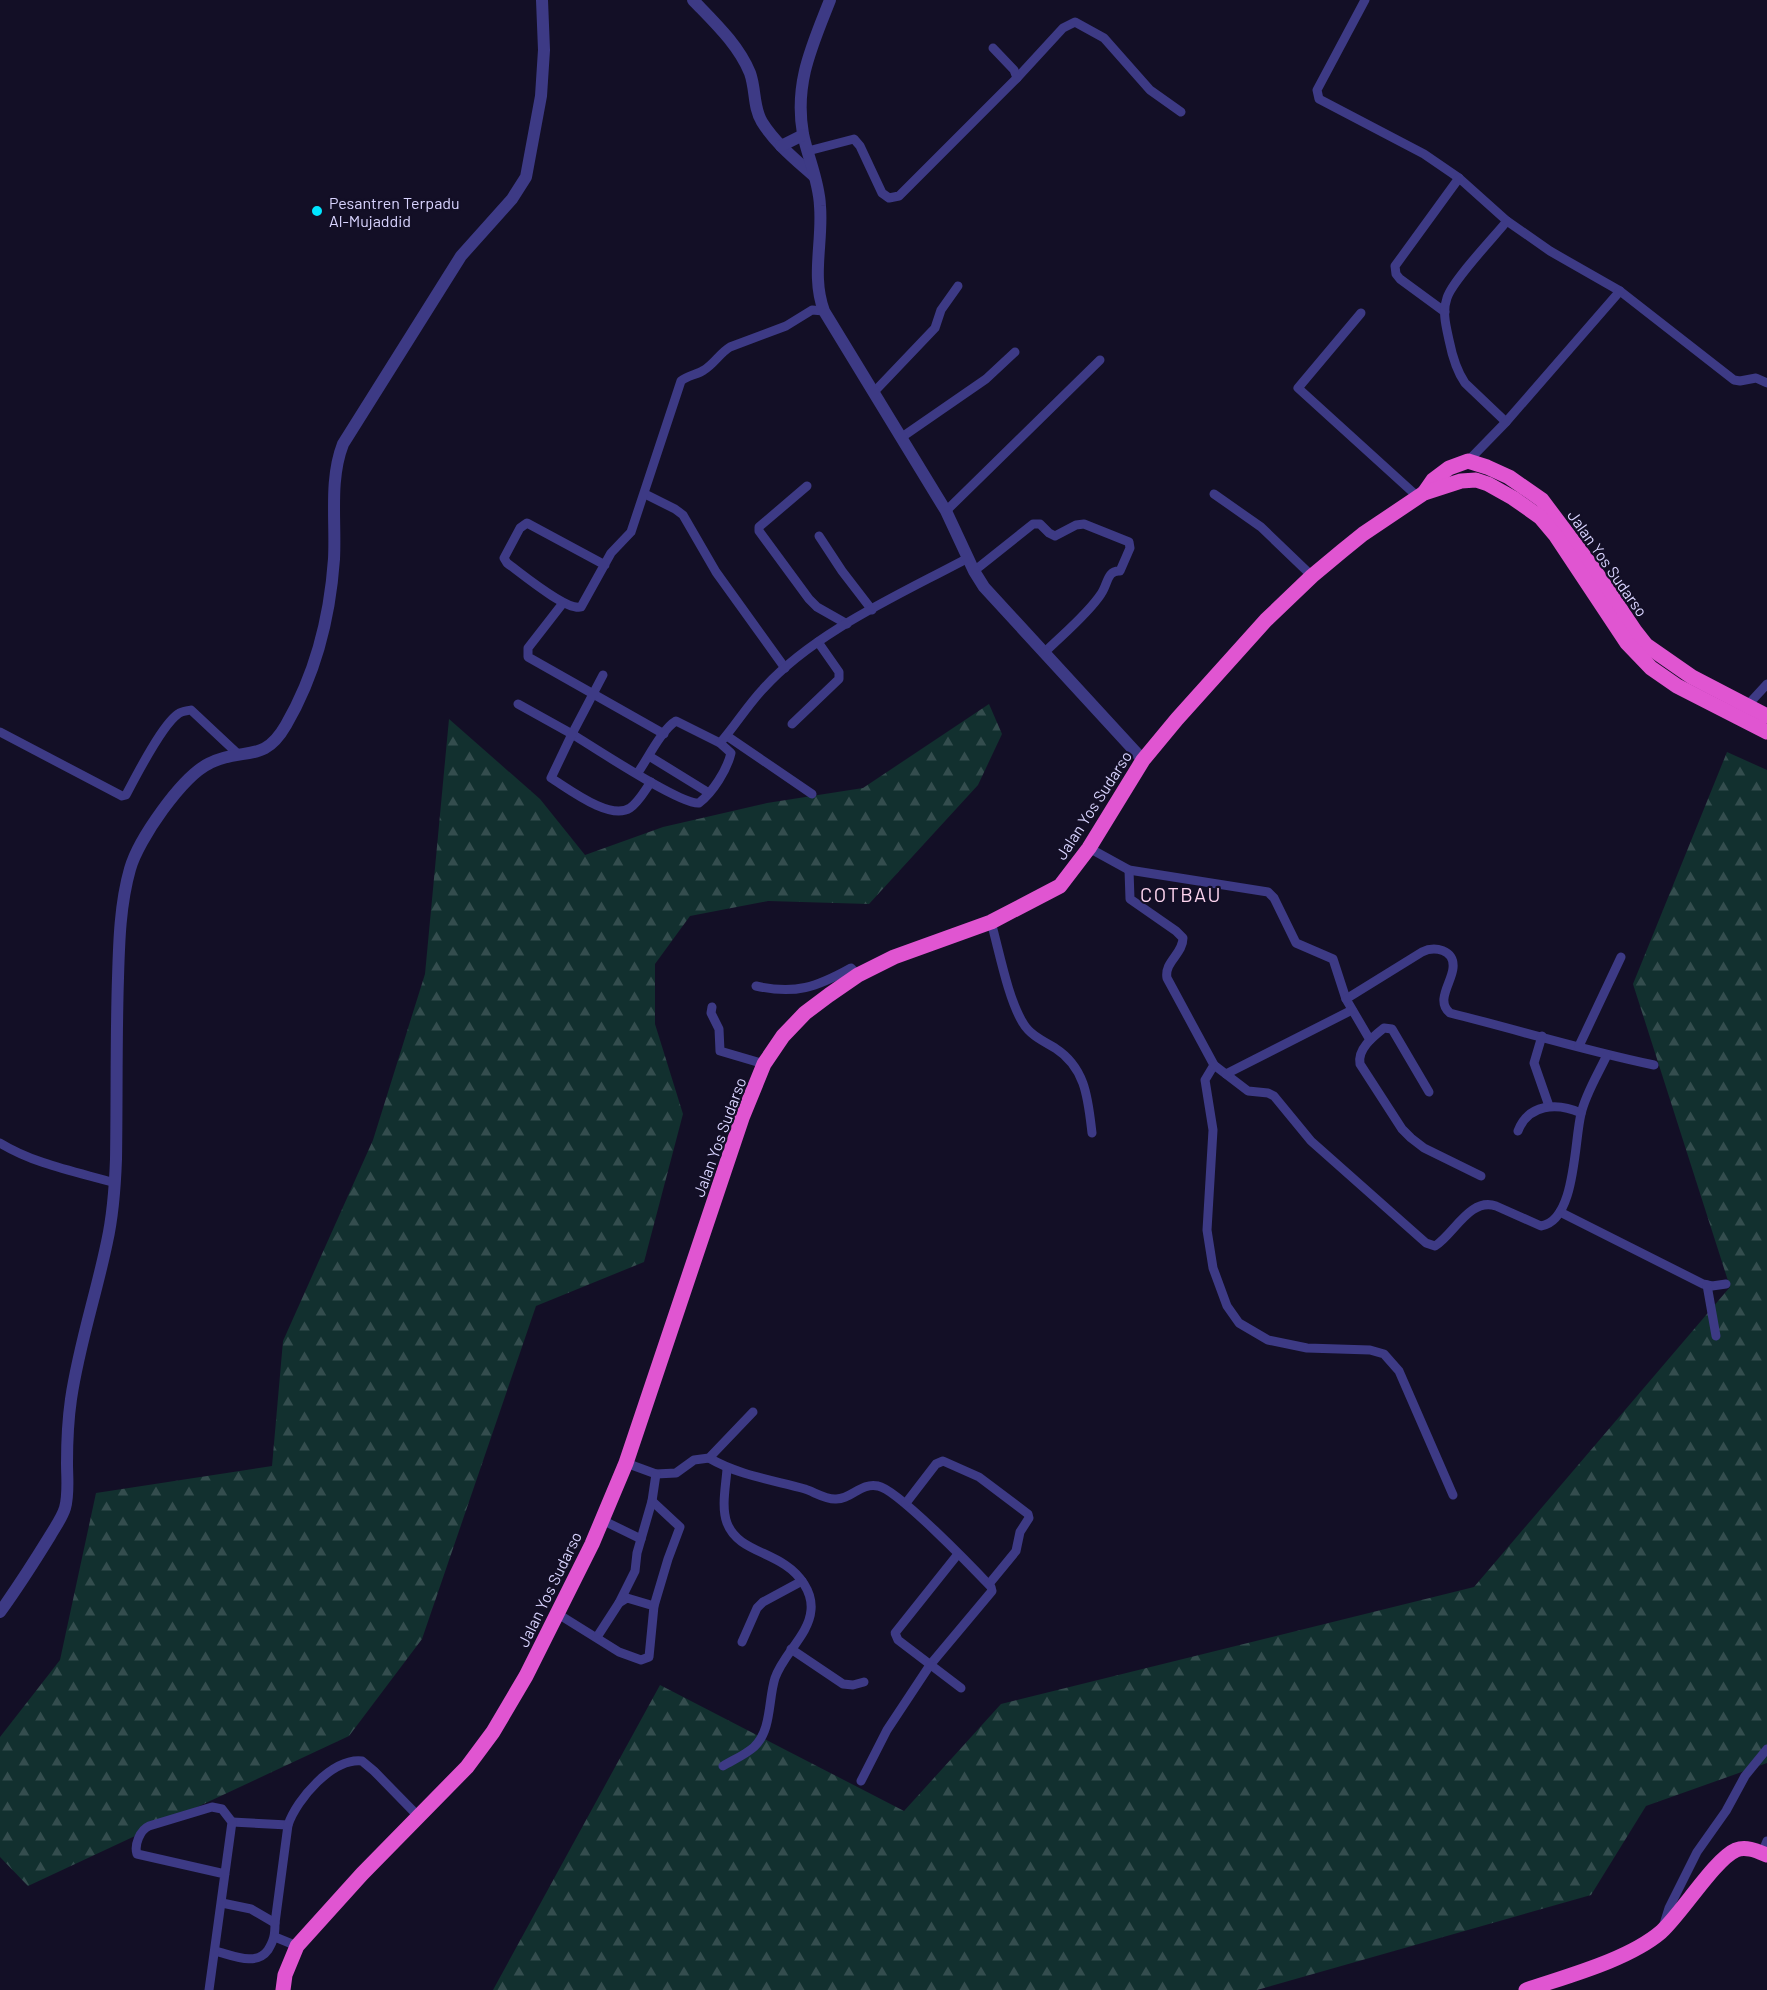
<svg xmlns="http://www.w3.org/2000/svg" width="1767" height="1990" font-family="Barlow,sans-serif">
	<style>
		.forest { fill: url(#forest-firs) }
		.lines { fill: none; stroke-linecap: round; stroke-linejoin: round }
		.minor { stroke: #3d3a85; stroke-width: 9 }
		.tertiary { stroke: #3d3a85; stroke-width: 12 }
		.trunk { stroke: #e055d1; stroke-width: 15 }
		.poi-dot { fill: #00e5ff; stroke: #130f26; stroke-width: 2 }
		.labels { text-anchor: middle; dominant-baseline: central; stroke-width: 4.5; stroke-linejoin: round; paint-order: stroke }
		.poi-label { font-size: 16px; fill: #d9d4ff; stroke: #130f26; text-anchor: start }
		.street-label { font-size: 16px; fill: #d9d4ff; stroke: #130f26 }
		.quarter-label { font-size: 20px; letter-spacing: 1.5px; fill: #ffd6f0; stroke: #130f26 }
	</style>
	<defs>
		<pattern id="forest-firs" width="22" height="20" patternUnits="userSpaceOnUse" patternTransform="scale(1.5)"><rect width="22" height="20" fill="#12302f"/><path d="M5 1l3.5 6h-7zM16 11l3.5 6h-7z" fill="#344d4e"/></pattern>
	</defs>
	<rect width="100%" height="100%" fill="#130f26"/>
	<g class="forest">
		<polygon points="989,704 1002,734 978,785 869,904 768,901 690,916 655,964 655,1024 683,1114 644,1262 536,1306 422,1639 349,1736 28,1886 0,1857 0,1737 60,1660 96,1493 272,1466 283,1341 373,1140 425,974 449,719 540,799 585,855 663,827 767,803 863,788"/>
		<polygon points="1727,752 1767,770 1767,1763 1646,1806 1591,1895 1257,1990 493,1990 660,1685 904,1811 1001,1704 1474,1587 1730,1287 1633,984"/>
	</g>
	<g class="lines">
		<g class="minor">
			<polyline points="1365,0 1317,90 1319,99 1424,154 1459,178 1507,221 1550,251 1620,291 1734,380 1740,381 1756,378 1767,383"/>
			<polyline points="1017,78 1063,28 1075,22 1104,38 1150,90 1181,112"/>
			<polyline points="808,151 854,139 860,146 882,193 889,198 899,196 1017,78 1014,70 993,48"/>
			<polyline points="1445,312 1400,279 1396,274 1395,266 1459,178"/>
			<polyline points="1361,313 1298,388 1418,497"/>
			<polyline points="874,392 935,328 941,310 958,286"/>
			<path d="M1506,422L1465,383C1456,370 1452,355 1449,340C1446,326 1442,312 1447,298C1452,281 1494,237 1507,221"/>
			<polyline points="902,437 986,379 1015,352"/>
			<polyline points="1468,461 1506,422 1620,291"/>
			<polyline points="807,486 759,527 759,531 809,599 817,607 847,624"/>
			<polyline points="645,494 675,509 683,515 716,572 785,668"/>
			<polyline points="1214,494 1261,527 1312,576"/>
			<polyline points="946,511 1100,360"/>
			<polyline points="819,536 842,571 872,610"/>
			<path d="M605,565L527,523L520,528L504,558L507,563C521,573 566,611 581,607L611,553L631,532L681,381C688,375 697,375 704,370C714,364 720,353 730,347L786,326L812,310L824,311"/>
			<path d="M974,571L1033,524H1040L1049,533L1055,536L1076,525L1084,524L1129,542L1130,548L1120,571C1107,570 1108,584 1101,594C1088,614 1061,636 1044,653"/>
			<polyline points="563,603 528,648 528,657 664,734"/>
			<path d="M603,675L572,734C593,747 681,805 699,803C713,792 727,770 731,753L720,743L676,721C662,729 647,760 637,774"/>
			<path d="M518,704L572,734L551,778C569,789 610,821 630,808C639,802 645,790 651,782"/>
			<polyline points="1745,708 1767,684"/>
			<polyline points="792,724 839,679 839,672 818,642"/>
			<path d="M0,732L122,796L126,795C136,776 162,725 178,714C182,711 187,711 191,710L238,754"/>
			<polyline points="727,736 812,794"/>
			<path d="M720,743C735,726 747,706 763,689C814,632 901,594 968,558"/>
			<polyline points="649,756 709,793"/>
			<polyline points="1089,848 1129,870 1268,892 1274,898 1296,943 1333,959 1346,999 1370,1040"/>
			<path d="M1129,870L1130,899L1176,931L1183,938C1183,954 1164,962 1167,978L1214,1065L1205,1080L1213,1130L1207,1230L1213,1268L1227,1306L1239,1323L1268,1340L1307,1348L1370,1350L1384,1354L1399,1371L1453,1495"/>
			<path d="M991,922C999,950 1008,999 1023,1023C1030,1035 1043,1041 1055,1048C1086,1068 1088,1099 1092,1133"/>
			<path d="M756,986C795,995 817,987 851,968L858,975"/>
			<path d="M1346,999L1422,952C1434,946 1455,949 1453,968C1452,982 1435,1001 1450,1013C1518,1030 1586,1051 1654,1065"/>
			<polyline points="712,1007 711,1013 719,1029 720,1051 764,1064"/>
			<polyline points="1542,1036 1534,1063 1549,1106"/>
			<polyline points="1579,1046 1621,957"/>
			<path d="M1214,1065L1248,1091L1268,1093L1274,1096L1311,1141L1426,1243L1435,1246C1454,1234 1470,1197 1496,1206L1541,1226C1576,1221 1574,1141 1581,1114C1585,1095 1598,1074 1607,1055"/>
			<polyline points="1226,1074 1352,1010"/>
			<path d="M1429,1092L1392,1029L1384,1028C1374,1036 1357,1049 1360,1064L1402,1129L1411,1138L1424,1148L1481,1176"/>
			<path d="M1518,1131C1528,1104 1557,1102 1581,1113"/>
			<path d="M0,1143C34,1164 77,1172 115,1183"/>
			<polyline points="1560,1212 1703,1284 1712,1286 1726,1284"/>
			<polyline points="1707,1285 1716,1336"/>
			<path d="M709,1458C738,1475 772,1480 805,1489C814,1492 825,1499 835,1499C851,1500 861,1482 878,1486C897,1489 974,1569 991,1587L992,1591L930,1665L887,1730L861,1781"/>
			<polyline points="626,1463 656,1474 676,1473 694,1460 709,1458 753,1412"/>
			<polyline points="906,1503 936,1464 943,1461 979,1477 1028,1514 1029,1518 1020,1532 1016,1551 989,1584"/>
			<polyline points="602,1520 641,1539"/>
			<polyline points="958,1554 895,1633 898,1640 961,1688"/>
			<polyline points="619,1603 627,1598 654,1606"/>
			<polyline points="558,1614 619,1652 641,1660 649,1657 654,1606 668,1559 680,1527 652,1501"/>
			<polyline points="597,1637 619,1603 635,1571 637,1553 652,1501 656,1474"/>
			<polyline points="742,1642 757,1608 763,1602 802,1581"/>
			<polyline points="791,1649 843,1684 853,1685 864,1682"/>
			<path d="M723,1766C733,1760 745,1755 754,1747C772,1730 768,1700 775,1678C783,1654 809,1635 811,1610C812,1600 809,1592 804,1584C783,1550 739,1555 727,1523C721,1507 726,1485 727,1469"/>
			<polyline points="232,1822 288,1825"/>
			<polyline points="1762,1853 1767,1841"/>
			<polyline points="222,1903 251,1909 275,1923"/>
			<polyline points="1663,1927 1669,1908 1697,1852 1726,1811 1745,1776 1767,1749"/>
			<polyline points="275,1937 297,1946"/>
			<path d="M215,1951C232,1955 256,1967 268,1950C274,1940 275,1935 275,1923L288,1825C297,1799 332,1758 362,1761L374,1771L418,1816"/>
			<path d="M209,1990L232,1822L222,1809L212,1807L149,1826C140,1830 134,1845 137,1854L225,1874"/>
		</g>
		<g class="tertiary">
			<path d="M693,0C714,22 738,44 750,73C756,90 753,107 762,122C775,143 796,160 814,176"/>
			<path d="M830,0C812,46 794,83 803,134C808,158 819,181 820,206C823,242 811,276 824,311L946,511L974,571L984,587L1143,760"/>
			<polyline points="781,146 803,135"/>
			<path d="M0,1612C18,1587 34,1562 50,1536C55,1527 62,1518 65,1508C69,1494 67,1478 67,1463C67,1442 68,1420 71,1399C79,1345 96,1295 107,1242C113,1215 115,1187 116,1159C117,1099 116,1038 118,978C119,943 120,904 130,869C138,840 182,776 210,763C244,746 263,765 286,725C315,675 330,616 334,559C336,521 329,480 343,444L461,256L512,199L526,177L541,96L544,50L542,0"/>
		</g>
		<g class="trunk">
			<polyline points="1424,493 1433,480 1449,468 1468,461 1487,467 1509,477 1542,500 1593,568 1635,631 1646,645 1692,677 1767,716"/>
			<polyline points="283,1990 285,1975 297,1946 362,1874 467,1767 493,1732 526,1676 592,1544 626,1463 742,1118 764,1064 783,1036 805,1013 829,995 858,975 894,957 991,922 1060,886 1089,848 1143,760 1177,719 1266,620 1312,576 1342,551 1363,534 1424,493 1461,481 1476,480 1488,484 1513,498 1540,517 1556,536 1627,643 1651,668 1677,686 1767,732"/>
			<path d="M1526,1990C1567,1976 1628,1960 1661,1932C1682,1913 1715,1859 1736,1850C1746,1846 1757,1851 1767,1855"/>
		</g>
	</g>
	<circle class="poi-dot" cx="317" cy="211" r="6"/>
	<g class="labels">
		<g class="poi-label">
			<text x="329" y="202">Pesantren Terpadu<tspan x="329" dy="18">Al-Mujaddid</tspan></text>
		</g>
		<g class="street-label">
			<text transform="translate(1608 563) rotate(55)">Jalan Yos Sudarso</text>
			<text transform="translate(1093 805) rotate(-57)">Jalan Yos Sudarso</text>
			<text transform="translate(719 1137) rotate(-70)">Jalan Yos Sudarso</text>
			<text transform="translate(549 1589) rotate(-64)">Jalan Yos Sudarso</text>
		</g>
		<g class="quarter-label">
			<text x="1181" y="894">COTBAU</text>
		</g>
	</g>
</svg>
